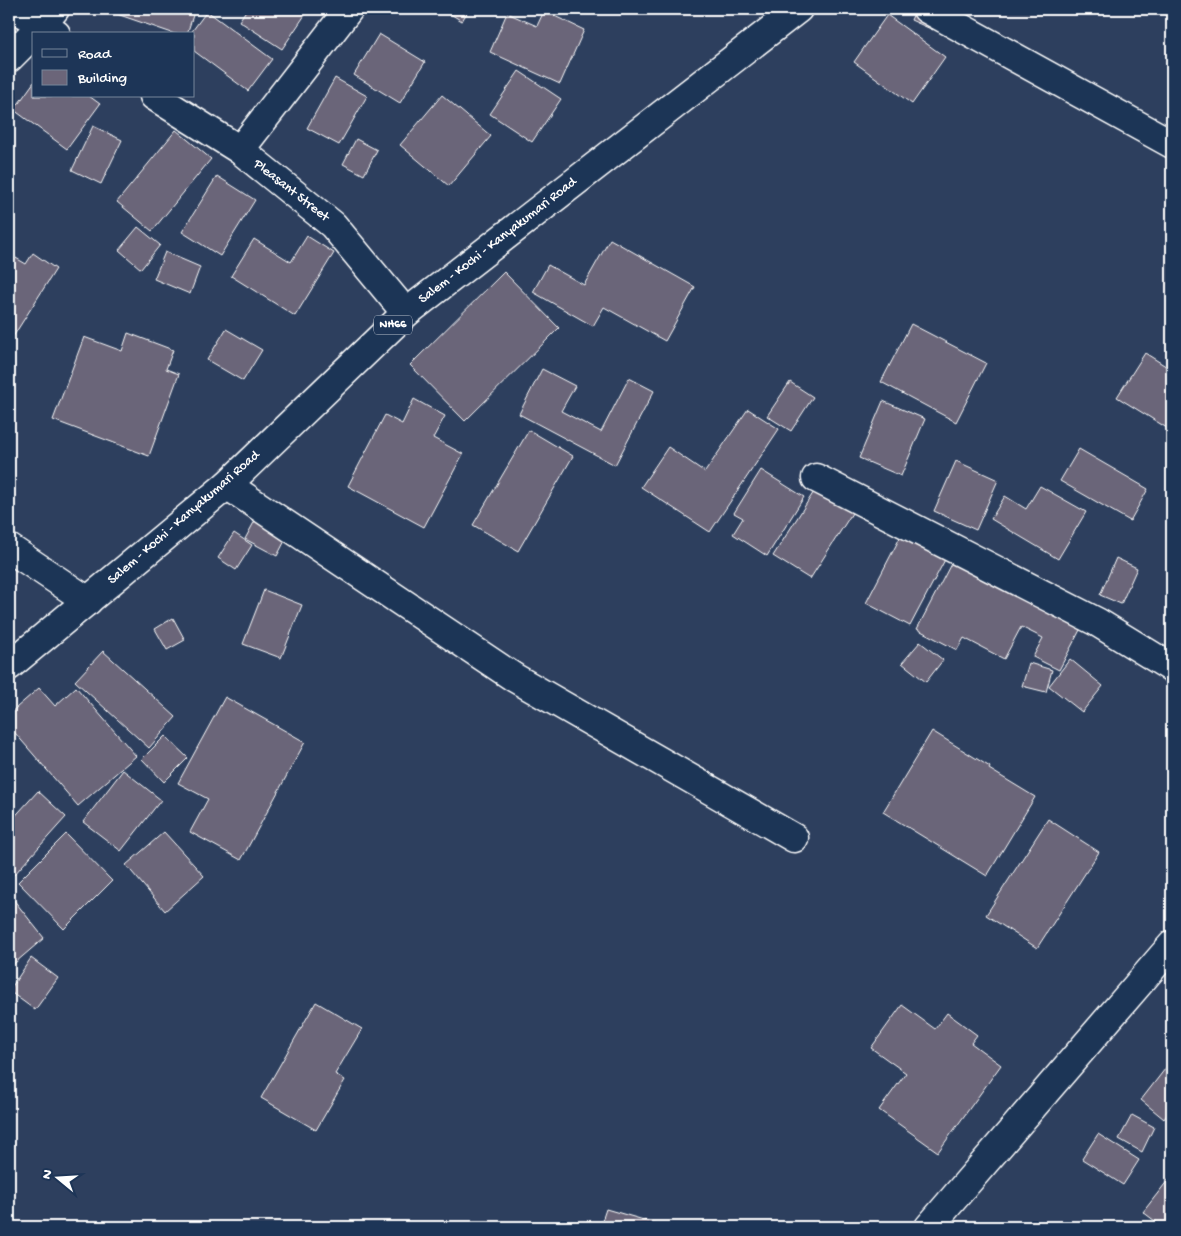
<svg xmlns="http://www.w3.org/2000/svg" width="1181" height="1236" font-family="'Gochi Hand',sans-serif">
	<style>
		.building { fill: #6b6579; stroke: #fff }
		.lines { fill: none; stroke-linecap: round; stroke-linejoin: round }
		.minor-casing { stroke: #fff; stroke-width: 31 }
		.highway-casing { stroke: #fff; stroke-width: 31 }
		.minor { stroke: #1d3557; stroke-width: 28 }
		.highway { stroke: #1d3557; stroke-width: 28 }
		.labels { text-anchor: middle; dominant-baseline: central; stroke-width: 4; stroke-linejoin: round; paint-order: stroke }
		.shield { fill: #1d3557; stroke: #bbc2cd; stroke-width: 1 }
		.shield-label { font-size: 12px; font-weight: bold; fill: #fff }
		.street-label { font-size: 14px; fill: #fff; stroke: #1d3557 }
	</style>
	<rect width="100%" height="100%" fill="#2d3f5e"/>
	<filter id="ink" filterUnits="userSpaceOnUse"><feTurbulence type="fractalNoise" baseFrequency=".02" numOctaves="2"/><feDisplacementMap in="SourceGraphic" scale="10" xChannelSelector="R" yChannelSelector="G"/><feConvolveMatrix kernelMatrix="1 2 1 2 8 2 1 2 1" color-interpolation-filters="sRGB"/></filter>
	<g filter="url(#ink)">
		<g class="building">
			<polygon points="112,9 195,9 187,34 175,34 111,12"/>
			<polygon points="247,9 309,9 282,49 239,21"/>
			<polygon points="442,9 469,9 462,21"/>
			<polygon points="916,9 943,9 933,30 911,20"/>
			<polygon points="207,11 272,59 248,91 194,51 194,34 190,34"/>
			<polygon points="544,11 584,30 560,84 490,52 507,13 537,26"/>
			<polygon points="887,15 945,57 912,104 854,62"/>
			<polygon points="379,34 425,62 400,103 354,75"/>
			<polygon points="519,71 561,99 532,142 490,114"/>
			<polygon points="335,78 367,96 339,145 307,128"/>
			<polygon points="34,82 34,96 89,96 100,104 67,149 14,110"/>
			<polygon points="442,95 491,136 449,186 400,145"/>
			<polygon points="93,126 122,140 101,184 72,170"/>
			<polygon points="176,130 211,159 152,231 117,202"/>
			<polygon points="356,139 377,150 364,175 343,164"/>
			<polygon points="217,176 255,200 220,256 182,232"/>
			<polygon points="138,227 160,245 141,269 119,250"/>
			<polygon points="307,236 334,253 295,316 231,276 254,239 291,262"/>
			<polygon points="610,239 695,287 665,341 604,307 593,326 533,292 548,265 584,285"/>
			<polygon points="165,252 200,267 190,294 154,279"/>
			<polygon points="33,253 56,269 11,340 9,339 9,254 26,264"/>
			<polygon points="504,272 559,328 465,421 410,365"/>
			<polygon points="911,324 986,363 956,422 881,382"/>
			<polygon points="226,329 262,350 243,381 207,360"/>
			<polygon points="128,333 173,350 166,369 179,374 149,456 53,420 84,337 122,351"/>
			<polygon points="1145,353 1172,370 1172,420 1167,428 1117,397"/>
			<polygon points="542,369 575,386 561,411 601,432 629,378 654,391 615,465 519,414"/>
			<polygon points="790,382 813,397 791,431 767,416"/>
			<polygon points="414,399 445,416 433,438 463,454 424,527 348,486 385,415 402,424"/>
			<polygon points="883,401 925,419 901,476 859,458"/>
			<polygon points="748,409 779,429 710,532 641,487 668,447 705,472"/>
			<polygon points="529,430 573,456 518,551 473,525"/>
			<polygon points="1079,449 1148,489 1130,521 1060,481"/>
			<polygon points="956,461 998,480 976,530 934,511"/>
			<polygon points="761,470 804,497 767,556 733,534 743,518 734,513"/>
			<polygon points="1040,486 1086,512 1058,559 991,519 1005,496 1026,509"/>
			<polygon points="817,487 854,510 810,579 773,556"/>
			<polygon points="258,515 290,531 277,556 245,539"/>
			<polygon points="905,528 949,552 910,626 866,603"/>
			<polygon points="234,533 252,545 236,570 218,558"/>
			<polygon points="954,558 1081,628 1059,670 1033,657 1043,638 1021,627 1004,659 964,638 957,650 917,629"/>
			<polygon points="1116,558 1137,568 1121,604 1100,595"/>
			<polygon points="264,590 302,605 281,658 243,644"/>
			<polygon points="173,618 185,640 167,650 155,629"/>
			<polygon points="920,642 943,660 926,682 902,663"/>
			<polygon points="103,651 176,717 149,748 75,681"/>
			<polygon points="1070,659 1103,686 1082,712 1049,686"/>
			<polygon points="1029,663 1052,670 1046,692 1022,686"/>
			<polygon points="76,687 136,756 78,806 9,726 9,714 39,688 55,706"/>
			<polygon points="225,697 305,742 241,860 190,832 208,799 178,783"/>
			<polygon points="932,731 990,767 989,769 1035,797 987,876 883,812"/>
			<polygon points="165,736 188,758 164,782 142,759"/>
			<polygon points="123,770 161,800 121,851 83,822"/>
			<polygon points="38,791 66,817 13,876 9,873 9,823"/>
			<polygon points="1048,819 1099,852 1037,948 986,915"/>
			<polygon points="164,832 204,876 165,911 126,865"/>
			<polygon points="66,834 112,881 64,929 18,882"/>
			<polygon points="9,894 44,938 9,968"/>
			<polygon points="31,958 58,978 35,1010 9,991"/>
			<polygon points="316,1002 362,1029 335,1074 345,1080 316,1130 261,1098"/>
			<polygon points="902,1005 935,1029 947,1013 977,1035 971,1043 1001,1065 938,1152 879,1110 906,1073 871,1048"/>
			<polygon points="1172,1060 1172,1108 1164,1119 1141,1100"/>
			<polygon points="1132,1115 1154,1127 1142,1152 1119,1139"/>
			<polygon points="1098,1134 1139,1160 1123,1185 1082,1159"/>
			<polygon points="1172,1175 1172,1227 1163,1227 1143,1212"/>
			<polygon points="606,1209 668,1227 600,1227"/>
			<polygon points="1011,1222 1026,1227 1010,1227"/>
		</g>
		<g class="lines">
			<g class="minor-casing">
				<g id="minor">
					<polyline points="16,9 56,34"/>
					<polyline points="927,9 1172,144"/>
					<polyline points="9,58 42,25 55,9"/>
					<polyline points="154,96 240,150 333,225 406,313"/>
					<polyline points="240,150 349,9"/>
					<polyline points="816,478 1097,622 1172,668"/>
					<polyline points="227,485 515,678 794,838"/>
					<polyline points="9,548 88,601"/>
					<polyline points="929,1227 1172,945"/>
				</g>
			</g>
			<g class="highway-casing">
				<polyline id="highway" points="9,666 227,485 406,313 798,9"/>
			</g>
			<use href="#minor" class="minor"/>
			<use href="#highway" class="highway"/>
		</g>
	</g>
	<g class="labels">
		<rect class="shield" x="374" y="315.5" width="38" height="19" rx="4"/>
		<g class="shield-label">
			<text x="393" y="325">NH66</text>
		</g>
		<g class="street-label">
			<text transform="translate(291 191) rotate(38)">Pleasant Street</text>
			<text transform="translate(498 241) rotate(-38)">Salem - Kochi - Kanyakumari Road</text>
			<text transform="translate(184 518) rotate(-41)">Salem - Kochi - Kanyakumari Road</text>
		</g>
	</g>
	<rect width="1181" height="1236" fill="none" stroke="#1d3557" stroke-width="30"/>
	<rect x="15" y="15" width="1151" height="1206" fill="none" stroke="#fff" stroke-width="2" filter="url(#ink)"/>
	<rect x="32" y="32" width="162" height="65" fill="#1d3557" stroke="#77869a"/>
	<rect x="42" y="49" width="25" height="8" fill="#1d3557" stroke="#77869a"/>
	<text x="78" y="58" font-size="15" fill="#ffffff">Road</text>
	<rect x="42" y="70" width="25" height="15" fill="#6b6579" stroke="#77869a"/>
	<text x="78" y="82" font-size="15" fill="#ffffff">Building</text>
	<g transform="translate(58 1178) rotate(288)" stroke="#1d3557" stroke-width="4" paint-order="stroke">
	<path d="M0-4L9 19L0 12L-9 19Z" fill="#ffffff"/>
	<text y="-8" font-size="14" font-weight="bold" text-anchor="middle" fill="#ffffff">N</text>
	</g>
</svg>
